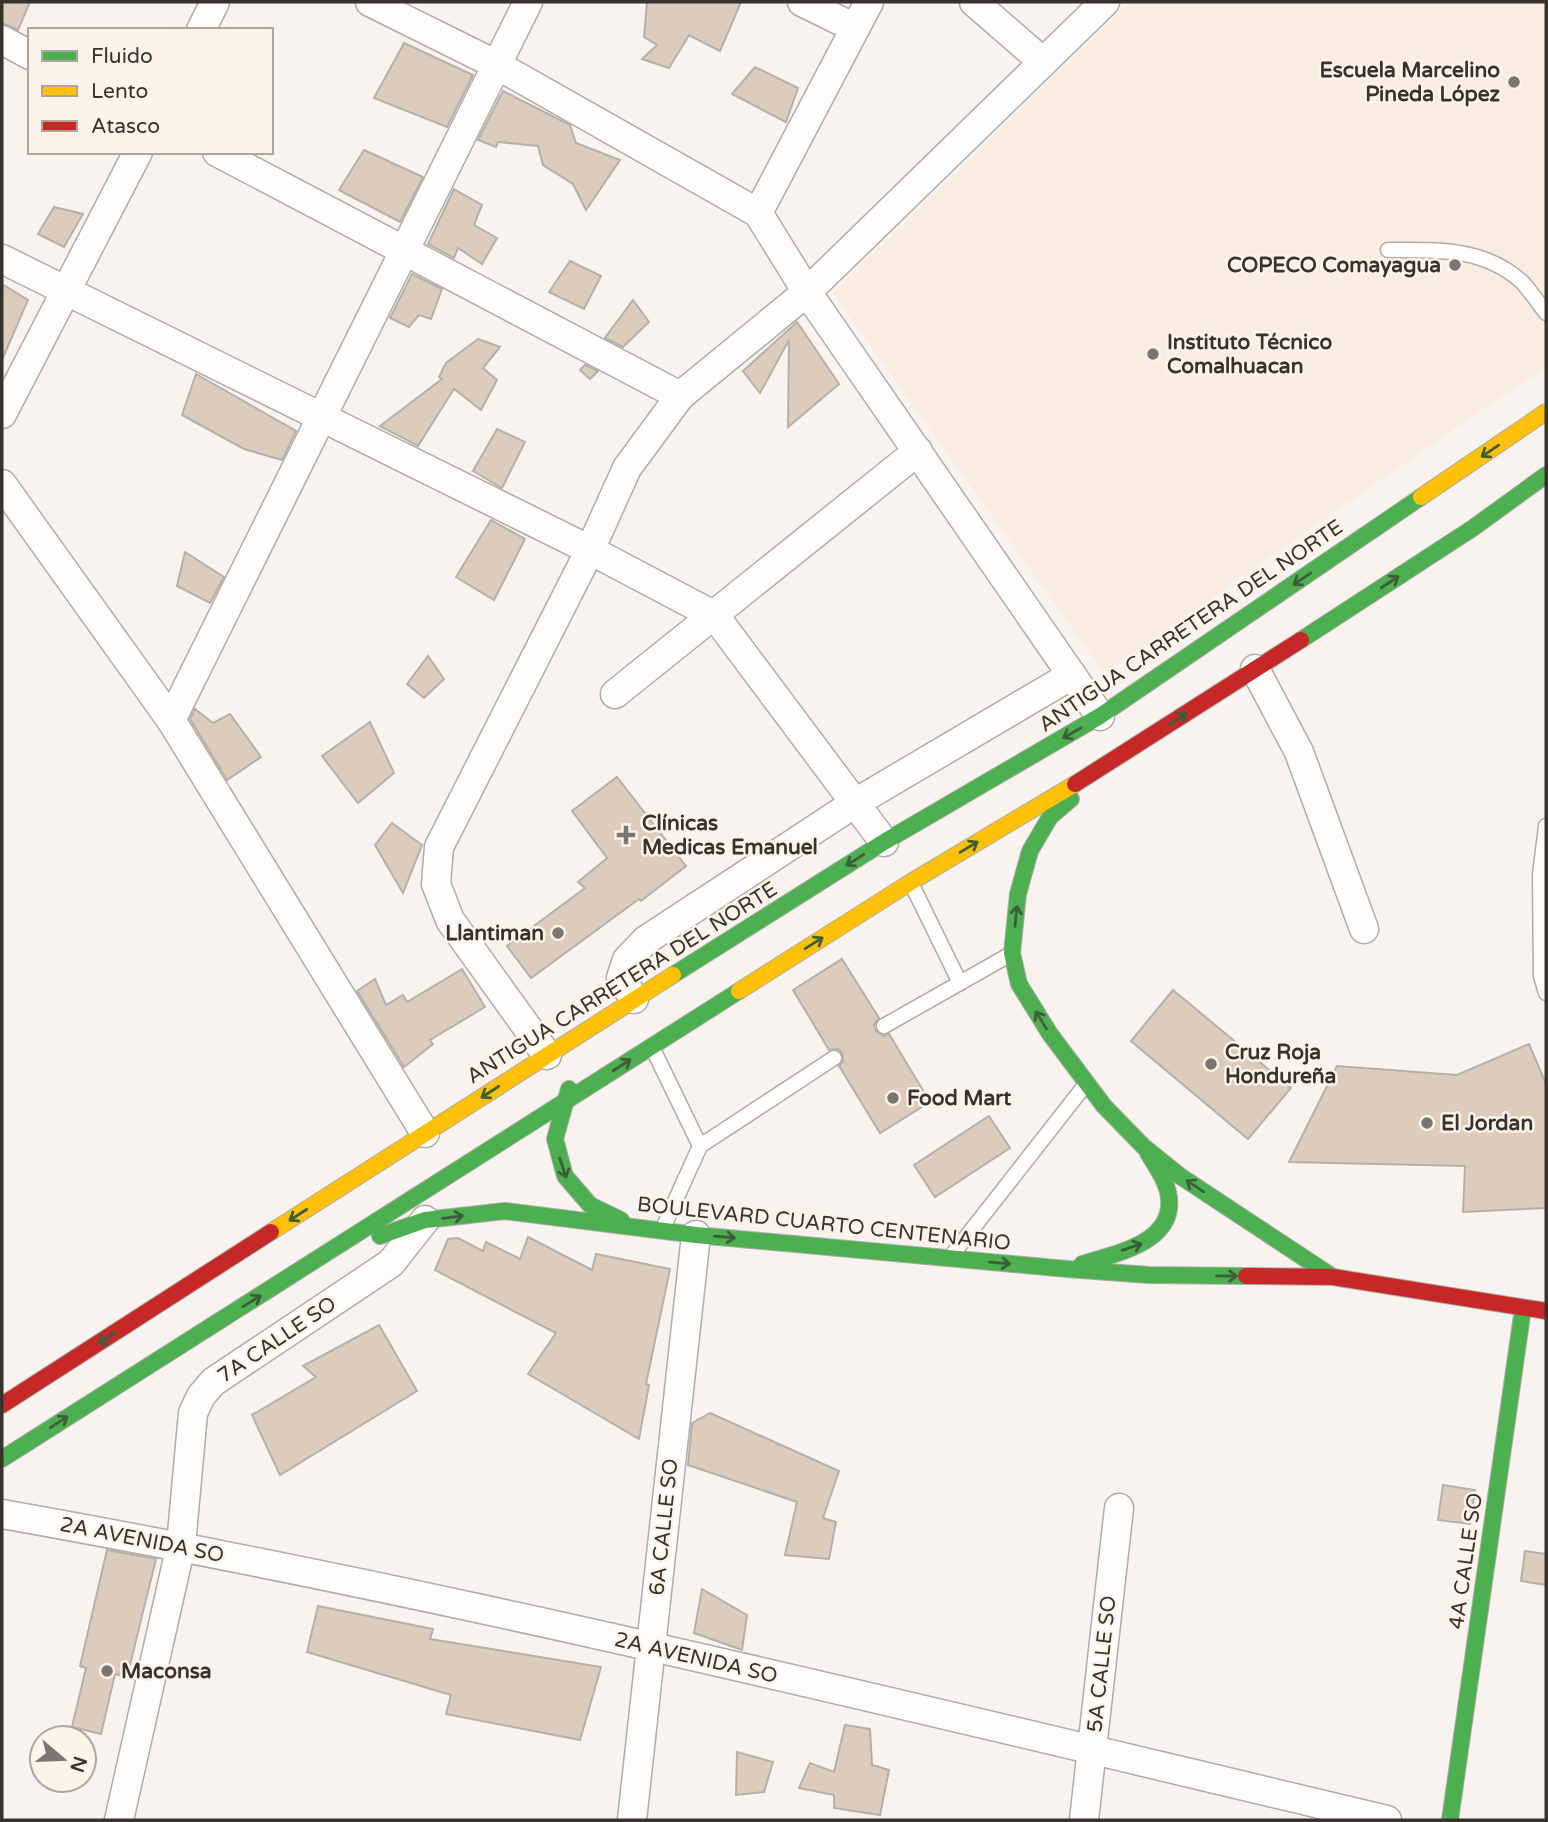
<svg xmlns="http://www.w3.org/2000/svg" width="1548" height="1822" font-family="'Varela Round',sans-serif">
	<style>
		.built { fill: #f9ece0 }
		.building { fill: #ddccbc; stroke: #b4b0ab; stroke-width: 2 }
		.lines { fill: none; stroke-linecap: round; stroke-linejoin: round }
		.lane-casing { stroke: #b0aca8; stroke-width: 17 }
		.street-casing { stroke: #b0aca8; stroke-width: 31 }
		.fast-casing { stroke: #b0aca8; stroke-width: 18 }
		.slow-casing { stroke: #b0aca8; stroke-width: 18 }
		.jam-casing { stroke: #b0aca8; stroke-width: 18 }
		.lane { stroke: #fefdfc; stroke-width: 14 }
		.street { stroke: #fefdfc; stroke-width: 28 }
		.fast { stroke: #4caf50; stroke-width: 16 }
		.slow { stroke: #ffc107; stroke-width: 16 }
		.jam { stroke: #c62828; stroke-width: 16 }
		.oneway { stroke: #3e5e39 }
		.poi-dot { fill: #7b7671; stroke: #fdf3e9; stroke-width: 2.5 }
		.labels { text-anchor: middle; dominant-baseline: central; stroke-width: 5; stroke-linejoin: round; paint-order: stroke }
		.poi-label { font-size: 21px; font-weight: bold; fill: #37322d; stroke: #fdf3e9; text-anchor: start }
		.street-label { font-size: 21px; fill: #37322d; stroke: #fdf3e9 }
	</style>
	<rect width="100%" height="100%" fill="#f8f3ee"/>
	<polygon class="built" points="1130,2 1546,2 1546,368 1474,415 1104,673 833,293"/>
	<g class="building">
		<polygon points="2,2 30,2 18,30 2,23"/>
		<polygon points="647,2 741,2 720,51 689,35 669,68 642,59 657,45 644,37"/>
		<polygon points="404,43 473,75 447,127 374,98"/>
		<polygon points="755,67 798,88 786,122 732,94"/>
		<polygon points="503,91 570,125 576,143 620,160 586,210 573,184 543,165 538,146 498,142 496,147 478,140"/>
		<polygon points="364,150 423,177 400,222 339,190"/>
		<polygon points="454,189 482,205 474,225 497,238 482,264 458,248 454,258 428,244"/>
		<polygon points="54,207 83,214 64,247 38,234"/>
		<polygon points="570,261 601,276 584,309 549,292"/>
		<polygon points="412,274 442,289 431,319 419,315 409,327 390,318"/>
		<polygon points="2,284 28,300 2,360"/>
		<polygon points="633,300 649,322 623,347 605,338"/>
		<polygon points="797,322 839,384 788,427 789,340 760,393 743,371"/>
		<polygon points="478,339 500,347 483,368 497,380 481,410 454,389 418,446 380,426 442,379 439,377 446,363"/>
		<polygon points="585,365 598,371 590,379 580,370"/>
		<polygon points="196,374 296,431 282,460 244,449 182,415"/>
		<polygon points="497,429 525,442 502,488 473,471"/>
		<polygon points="491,520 525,539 494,600 456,577"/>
		<polygon points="185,552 224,577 210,603 177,586"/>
		<polygon points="428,656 444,679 424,698 407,684"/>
		<polygon points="195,709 213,723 230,714 261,757 227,780 190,719"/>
		<polygon points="370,722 394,773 358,803 322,756"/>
		<polygon points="617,777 686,866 641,901 639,899 531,978 507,946 585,888 578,882 607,858 572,811"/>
		<polygon points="392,823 422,845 403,893 375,845"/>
		<polygon points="842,959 879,1018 874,1025 876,1031 883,1036 889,1034 930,1102 880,1133 839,1066 843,1062 842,1053 838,1049 829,1050 793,990"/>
		<polygon points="462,969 485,1007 430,1040 433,1044 404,1067 357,991 375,979 386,1005 403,995 407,1002"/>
		<polygon points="1173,990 1291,1088 1248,1139 1131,1041"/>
		<polygon points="1529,1044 1546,1084 1546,1208 1463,1212 1465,1166 1289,1162 1337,1066 1457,1075"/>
		<polygon points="989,1116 1010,1148 935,1197 914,1165"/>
		<polygon points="528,1237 592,1270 596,1254 670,1269 646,1384 649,1385 639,1439 528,1374 556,1333 435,1270 448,1239 458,1238 483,1251 486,1242 520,1259"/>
		<polygon points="379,1325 417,1391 280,1475 252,1415 316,1377 303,1366"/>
		<polygon points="710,1413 839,1471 823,1518 836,1522 829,1559 785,1555 797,1502 688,1465 692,1423"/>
		<polygon points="1443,1485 1475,1490 1470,1524 1438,1520"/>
		<polygon points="107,1550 156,1559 127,1677 115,1674 101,1734 72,1727 86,1668 80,1666"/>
		<polygon points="1525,1551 1546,1554 1546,1585 1521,1581"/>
		<polygon points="702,1589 747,1615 742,1650 694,1633"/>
		<polygon points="318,1606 433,1629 430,1639 601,1667 580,1740 446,1714 451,1695 307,1652"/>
		<polygon points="845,1725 870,1729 872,1765 889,1770 880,1815 834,1808 834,1795 799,1788 810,1763 834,1772"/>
		<polygon points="737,1752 773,1762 764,1792 736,1795"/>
	</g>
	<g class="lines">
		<g class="lane-casing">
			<g id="lane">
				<path d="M1388,250C1436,250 1485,247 1523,283C1531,292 1539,304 1546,313"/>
				<polyline points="1546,826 1540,875 1541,976 1546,993"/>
				<polyline points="911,883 960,983"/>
				<polyline points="884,1026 1011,954"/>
				<polyline points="652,1047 700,1146"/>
				<polyline points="663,1228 700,1146 834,1058"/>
				<polyline points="952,1255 1086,1084"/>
			</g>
		</g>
		<g class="street-casing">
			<g id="street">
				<polyline points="370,2 497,65 758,213 807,292 1100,716"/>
				<polyline points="802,2 855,28"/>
				<polyline points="974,2 1043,62"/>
				<polyline points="201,30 215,2"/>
				<polyline points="2,40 30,55"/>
				<polyline points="217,152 680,396"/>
				<polyline points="758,213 869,2"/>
				<polyline points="2,259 590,550 715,616 884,842"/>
				<polyline points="2,414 138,152"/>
				<polyline points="2,484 171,720 425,1133"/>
				<polyline points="1255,669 1299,752 1364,929"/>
				<polyline points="615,694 918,451"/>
				<polyline points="171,720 528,2"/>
				<polyline points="634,999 621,978 627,960 646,940 855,803 1072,675"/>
				<polyline points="547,1055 450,920 436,884 439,847 590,550 627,468 680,396 807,292 1105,2"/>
				<path d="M2,1514C467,1596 927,1711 1387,1820"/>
				<polyline points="119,1820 181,1545 193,1413 201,1396 213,1382 391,1263 425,1220"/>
				<polyline points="632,1820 696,1235"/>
				<polyline points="1084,1820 1119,1508"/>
			</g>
		</g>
		<g class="fast-casing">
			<g id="fast">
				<polyline points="1301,640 1473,528 1546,475"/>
				<polyline points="1071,799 1050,817 1030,851 1018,894 1012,953 1019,984 1050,1034 1104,1106 1144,1147 1180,1176 1333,1277"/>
				<polyline points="673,975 884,842 1100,716 1421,497"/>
				<polyline points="569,1089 555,1139 565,1176 590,1205 621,1220"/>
				<polyline points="380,1236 425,1220 505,1211 696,1235 1067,1269 1149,1275 1246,1276"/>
				<path d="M1082,1264C1117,1253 1179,1242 1168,1192C1165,1178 1155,1165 1148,1153"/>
				<polyline points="2,1459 739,991"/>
				<polyline points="1450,1820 1523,1308"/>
			</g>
		</g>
		<g class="slow-casing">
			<g id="slow">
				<polyline points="1421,497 1546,412"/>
				<polyline points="739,991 911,882 1075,784"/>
				<polyline points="271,1232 673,975"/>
			</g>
		</g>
		<g class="jam-casing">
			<g id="jam">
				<polyline points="1075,784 1301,640"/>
				<polyline points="1246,1276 1333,1277 1546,1311"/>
				<polyline points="2,1405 271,1232"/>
			</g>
		</g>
		<use href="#lane" class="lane"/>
		<use href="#street" class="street"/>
		<use href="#fast" class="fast"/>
		<use href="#slow" class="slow"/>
		<use href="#jam" class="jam"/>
	</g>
	<defs><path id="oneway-shaft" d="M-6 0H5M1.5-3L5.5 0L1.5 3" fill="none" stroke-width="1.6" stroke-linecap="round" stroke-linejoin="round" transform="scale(1.75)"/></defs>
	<g class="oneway">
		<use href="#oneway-shaft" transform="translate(1490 451) rotate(146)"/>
		<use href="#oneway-shaft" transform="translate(1302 579) rotate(146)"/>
		<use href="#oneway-shaft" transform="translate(1390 582) rotate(-33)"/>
		<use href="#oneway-shaft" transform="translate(1178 719) rotate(-33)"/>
		<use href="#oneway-shaft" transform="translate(1072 733) rotate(150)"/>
		<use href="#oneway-shaft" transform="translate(969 847) rotate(-31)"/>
		<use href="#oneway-shaft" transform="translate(855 860) rotate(148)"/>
		<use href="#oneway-shaft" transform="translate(1016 916) rotate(-84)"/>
		<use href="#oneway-shaft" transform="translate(814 943) rotate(-32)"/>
		<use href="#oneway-shaft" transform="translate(1041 1020) rotate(-122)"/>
		<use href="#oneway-shaft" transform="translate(622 1065) rotate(-33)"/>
		<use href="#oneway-shaft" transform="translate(490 1092) rotate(147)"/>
		<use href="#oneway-shaft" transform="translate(563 1168) rotate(72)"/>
		<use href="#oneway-shaft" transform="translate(1195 1186) rotate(-146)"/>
		<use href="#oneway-shaft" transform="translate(298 1215) rotate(147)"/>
		<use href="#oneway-shaft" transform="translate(453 1217) rotate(-7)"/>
		<use href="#oneway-shaft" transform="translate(725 1237) rotate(5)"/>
		<use href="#oneway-shaft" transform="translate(1132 1247) rotate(-19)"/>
		<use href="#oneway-shaft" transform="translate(1000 1263) rotate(5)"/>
		<use href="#oneway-shaft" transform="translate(1227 1276) rotate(1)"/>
		<use href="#oneway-shaft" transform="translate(252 1301) rotate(-32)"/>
		<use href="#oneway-shaft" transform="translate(107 1338) rotate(147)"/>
		<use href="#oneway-shaft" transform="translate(59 1422) rotate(-32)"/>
	</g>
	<g class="poi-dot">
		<circle cx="1514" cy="82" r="7"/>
		<circle cx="1455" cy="265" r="7"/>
		<circle cx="1153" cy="354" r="7"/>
		<path d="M622.5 824.5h7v7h7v7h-7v7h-7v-7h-7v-7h7z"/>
		<circle cx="558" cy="933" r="7"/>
		<circle cx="1211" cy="1064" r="7"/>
		<circle cx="893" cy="1098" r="7"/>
		<circle cx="1427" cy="1123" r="7"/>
		<circle cx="107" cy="1671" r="7"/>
	</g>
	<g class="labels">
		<g class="poi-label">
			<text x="1500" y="70" text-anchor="end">Escuela Marcelino<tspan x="1500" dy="24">Pineda López</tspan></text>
			<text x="1441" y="265" text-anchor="end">COPECO Comayagua</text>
			<text x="1167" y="342">Instituto Técnico<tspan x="1167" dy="24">Comalhuacan</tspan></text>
			<text x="642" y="823">Clínicas<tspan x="642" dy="24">Medicas Emanuel</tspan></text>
			<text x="544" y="933" text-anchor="end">Llantiman</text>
			<text x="1225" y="1052">Cruz Roja<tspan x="1225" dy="24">Hondureña</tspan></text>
			<text x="907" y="1098">Food Mart</text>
			<text x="1441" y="1123">El Jordan</text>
			<text x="121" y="1671">Maconsa</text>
		</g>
		<g class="street-label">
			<text transform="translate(1191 626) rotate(-34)">ANTIGUA CARRETERA DEL NORTE</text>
			<text transform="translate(622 983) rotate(-32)">ANTIGUA CARRETERA DEL NORTE</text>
			<text transform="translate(824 1224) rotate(6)">BOULEVARD CUARTO CENTENARIO</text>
			<text transform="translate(277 1340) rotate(-34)">7A CALLE SO</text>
			<text transform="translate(664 1527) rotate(-84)">6A CALLE SO</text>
			<text transform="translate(142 1540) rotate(11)">2A AVENIDA SO</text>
			<text transform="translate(1466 1561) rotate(-82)">4A CALLE SO</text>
			<text transform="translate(696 1658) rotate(13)">2A AVENIDA SO</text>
			<text transform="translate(1102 1664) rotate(-84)">5A CALLE SO</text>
		</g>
	</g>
	<rect width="1548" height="1822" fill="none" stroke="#37322d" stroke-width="7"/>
	<rect x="28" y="28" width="245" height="126" fill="#fdf3e9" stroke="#aea69e" stroke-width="2"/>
	<rect x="42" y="51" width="35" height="10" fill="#4caf50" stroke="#aea69e" stroke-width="2"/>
	<text x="91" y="63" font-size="21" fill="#37322d">Fluido</text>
	<rect x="42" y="86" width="35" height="10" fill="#ffc107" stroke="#aea69e" stroke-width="2"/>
	<text x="91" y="98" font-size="21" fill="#37322d">Lento</text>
	<rect x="42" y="121" width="35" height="10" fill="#c62828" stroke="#aea69e" stroke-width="2"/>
	<text x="91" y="133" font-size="21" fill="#37322d">Atasco</text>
	<g transform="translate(63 1759) rotate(109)"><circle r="33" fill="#fdf3e9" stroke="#aea69e" stroke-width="2"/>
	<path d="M0-5L12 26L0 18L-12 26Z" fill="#7b7671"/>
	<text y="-10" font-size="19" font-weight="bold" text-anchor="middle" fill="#37322d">N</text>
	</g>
</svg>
